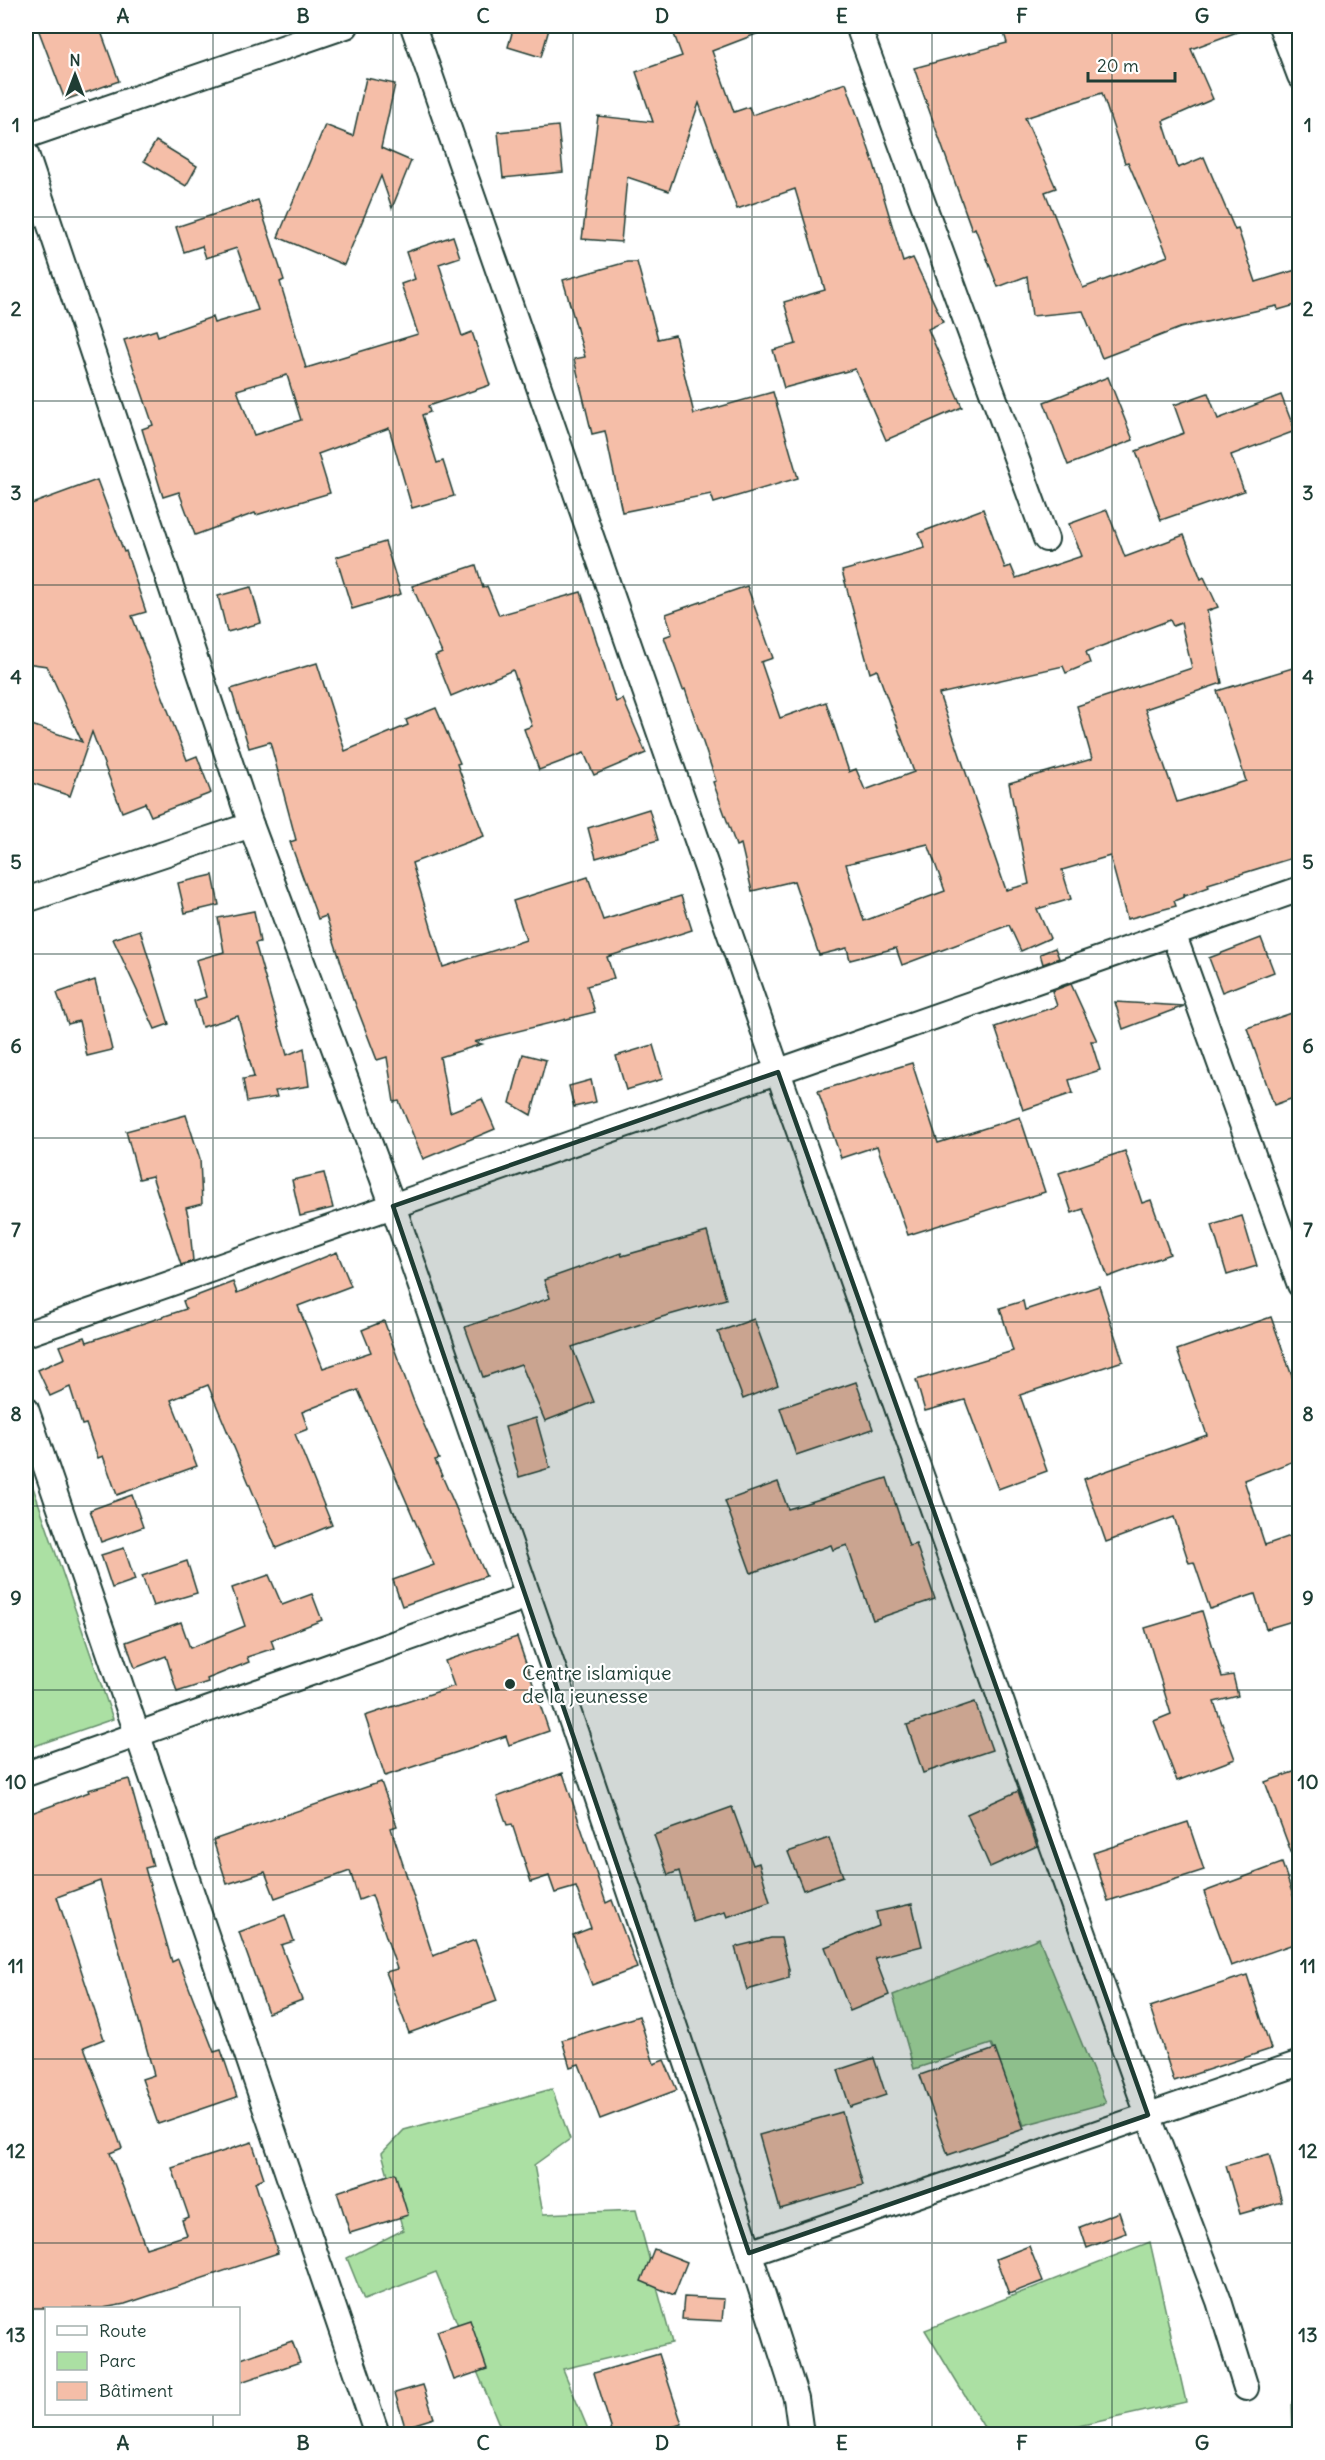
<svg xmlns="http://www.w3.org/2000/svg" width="1325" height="2460" font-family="Delius,sans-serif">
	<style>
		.green { fill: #abe0a3; stroke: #658e6c; stroke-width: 1.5 }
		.building { fill: #f5bea8; stroke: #1f3d34; stroke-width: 1.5; fill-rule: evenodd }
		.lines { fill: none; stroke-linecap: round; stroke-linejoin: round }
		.minor-casing { stroke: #1f3d34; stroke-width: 28 }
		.minor { stroke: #fff; stroke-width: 24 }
		.marked { fill: #1f3d34; fill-opacity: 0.2; stroke: #1f3d34; stroke-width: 4.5; stroke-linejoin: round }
		.grid { fill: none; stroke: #1f3d34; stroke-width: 1.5; stroke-opacity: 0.55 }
		.poi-dot { fill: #1f3d34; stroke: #fff; stroke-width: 2 }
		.labels { text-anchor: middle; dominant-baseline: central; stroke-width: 4.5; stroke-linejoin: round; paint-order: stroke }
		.poi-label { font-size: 20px; fill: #1f3d34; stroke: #fff; text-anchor: start }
		.neatline { fill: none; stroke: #1f3d34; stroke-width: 2 }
		.grid-label { font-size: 20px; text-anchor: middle; font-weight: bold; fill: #1f3d34 }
	</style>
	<rect width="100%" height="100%" fill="#fff"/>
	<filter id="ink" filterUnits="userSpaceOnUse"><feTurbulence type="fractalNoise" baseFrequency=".0167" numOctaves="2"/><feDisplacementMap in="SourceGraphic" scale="12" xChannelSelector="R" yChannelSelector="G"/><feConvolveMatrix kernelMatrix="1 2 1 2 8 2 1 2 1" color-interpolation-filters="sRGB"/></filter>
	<g filter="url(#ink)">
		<g class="green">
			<polygon points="26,1467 113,1719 26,1749"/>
			<polygon points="1039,1938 1106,2103 1024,2125 991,2044 914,2069 893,1995"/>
			<polygon points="552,2089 570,2139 534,2165 543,2214 636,2210 672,2343 563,2369 590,2434 503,2434 436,2272 364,2300 347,2258 403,2230 382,2153 404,2130"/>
			<polygon points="1150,2242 1186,2402 1043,2434 988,2434 925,2330"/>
			<polygon points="1299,2399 1299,2434 1293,2434 1292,2402"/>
		</g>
		<g class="building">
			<polygon points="37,26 99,26 119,81 65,100"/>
			<polygon points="514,26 537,26 549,29 541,57 508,47"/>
			<polygon points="671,26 772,26 772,28 712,51 734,112 749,107 752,115 846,83 874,164 903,262 913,258 943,322 928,329 962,407 886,440 855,369 784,388 773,350 796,344 784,302 825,290 795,189 737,209 699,103 669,191 627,177 621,242 582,239 598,116 653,122 636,72 682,56"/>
			<path d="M1028,26H1248V28L1191,49L1213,99L1163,121L1178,168L1204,157L1235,230L1238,229L1256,282L1299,269V304L1278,310L1277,306L1180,328L1102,358L1083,311L1032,316L1027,276L998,287L975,228L972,230L914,68L1007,43L1004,33ZM1102,93L1125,163L1128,162L1168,256L1083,288L1045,192L1056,188L1025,118Z"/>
			<polygon points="366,78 395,84 381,148 411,161 392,208 381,176 344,265 278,237 325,125 353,136"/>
			<polygon points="558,126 563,172 503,178 498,132"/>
			<polygon points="156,141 197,166 186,186 144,161"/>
			<path d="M258,200L284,280L280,282L306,368L418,334L401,284L415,279L406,252L453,236L460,257L439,264L462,336L472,332L490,385L428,406L430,412L422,415L437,463L443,461L454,496L412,508L389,428L318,454L330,493L256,515L255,513L195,535L179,492L163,497L142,429L153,425L124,340L156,330L158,336L212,317L214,323L258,310L237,248L206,258L202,246L184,252L176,227ZM287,375L301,420L254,435L237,390Z"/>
			<polygon points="627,262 637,262 658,339 675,335 694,414 773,392 798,478 714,503 711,494 622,512 605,431 592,434 574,359 585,357 563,280"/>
			<polygon points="1108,377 1133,440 1068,465 1044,402"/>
			<polygon points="1208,393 1218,419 1281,395 1295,431 1231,455 1244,491 1161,520 1136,451 1184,433 1174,405"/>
			<polygon points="97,480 124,552 126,551 146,612 132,616 187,760 197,756 211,793 151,816 145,803 122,812 92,732 70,796 26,781 26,723 82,742 47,666 26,663 26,506"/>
			<path d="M983,509L1005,568L1011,566L1016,578L1082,556L1069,524L1107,510L1125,557L1184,535L1201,579L1204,577L1218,607L1207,611L1222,683L1145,709L1177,802L1246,781L1217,691L1299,666V856L1208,884L1209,887L1185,896L1184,893V897L1174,901L1176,906L1127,919L1110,856L1062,870L1071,899L1037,909L1050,938L1021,951L1009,925L902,965L896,948L850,960L847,948L819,955L794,881L752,891L741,844L736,846L734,840L713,782L716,781L685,689L683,690L664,637L672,634L666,614L747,586L773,658L761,662L780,718L826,702L849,772L856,769L865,790L914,772L877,670L870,673L842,571L925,548L919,533ZM1170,620L1173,626L1181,623L1192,668L1077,706L1092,759L1009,783L1029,884L1006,890L939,694L1063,666L1066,673L1090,663L1086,652ZM928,844L945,891L864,921L846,864Z"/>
			<polygon points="385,542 401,594 352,609 336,557"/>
			<polygon points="476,565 483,588 487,586 499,615 581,592 616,702 623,699 646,753 594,775 584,753 539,770 524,729 532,726 513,670 451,696 435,656 442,653 412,586"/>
			<polygon points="251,587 261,623 227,632 218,596"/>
			<polygon points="317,663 345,751 408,725 406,720 436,708 460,763 457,764 484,836 412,863 443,967 526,940 513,901 588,877 603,920 681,896 692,930 607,957 614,978 587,986 595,1012 474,1042 482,1044 440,1057 450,1112 482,1099 495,1129 423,1159 399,1101 394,1102 387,1057 377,1060 354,1000 353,1000 326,916 318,919 290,842 296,840 270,742 249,748 231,689"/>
			<polygon points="649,809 658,840 596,858 588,828"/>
			<polygon points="213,875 219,905 185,913 178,883"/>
			<polygon points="254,911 260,942 255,943 287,1055 304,1048 309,1086 275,1091 277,1097 247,1102 243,1079 254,1077 238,1016 202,1027 194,1001 206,997 196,960 224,952 218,918"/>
			<polygon points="140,930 169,1024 155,1029 113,939"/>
			<polygon points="1261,938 1274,972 1222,992 1209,958"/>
			<polygon points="1055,948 1059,958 1043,964 1040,954"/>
			<polygon points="95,980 112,1050 87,1056 79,1021 68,1024 57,993"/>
			<polygon points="1071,984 1097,1041 1091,1041 1100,1070 1069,1080 1073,1093 1023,1110 995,1027 1057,1006 1052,991"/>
			<polygon points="1115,1002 1184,1006 1123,1029"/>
			<polygon points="1292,1013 1299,1034 1299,1096 1274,1105 1247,1028"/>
			<polygon points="653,1045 663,1079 626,1090 616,1056"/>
			<polygon points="523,1054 546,1060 531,1115 510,1103"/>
			<polygon points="912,1063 938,1143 1020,1117 1045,1192 908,1235 877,1146 841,1158 818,1091"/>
			<polygon points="591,1080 596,1102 574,1107 569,1086"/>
			<polygon points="186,1115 200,1159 202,1204 186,1208 189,1219 193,1261 181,1265 152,1176 139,1179 126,1131"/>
			<polygon points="1125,1151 1142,1203 1151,1200 1170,1254 1108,1277 1083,1209 1072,1213 1059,1173"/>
			<polygon points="324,1173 333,1208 300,1216 292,1180"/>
			<polygon points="1242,1216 1257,1266 1227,1275 1212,1225"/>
			<polygon points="707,1232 726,1299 662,1317 572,1347 594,1402 545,1421 521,1364 483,1377 465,1327 550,1298 544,1280 621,1253 622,1256"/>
			<polygon points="337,1252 351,1286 298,1306 323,1368 371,1352 362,1330 384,1321 414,1402 439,1459 435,1460 486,1576 402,1606 393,1580 434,1565 358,1390 302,1412 308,1429 295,1434 332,1525 276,1548 208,1385 171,1400 197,1466 117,1495 103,1456 98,1458 86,1424 82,1425 70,1387 50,1396 38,1370 65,1358 60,1346 85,1337 87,1342 186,1309 183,1301 233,1282 237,1293"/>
			<polygon points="1099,1286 1123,1361 1020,1395 1047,1471 998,1489 965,1400 925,1411 916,1380 1013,1351 1000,1308 1023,1301 1025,1310"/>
			<polygon points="1271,1317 1299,1396 1299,1459 1244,1480 1265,1545 1299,1533 1299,1619 1266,1629 1255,1594 1210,1609 1194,1562 1189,1563 1174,1517 1106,1542 1084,1479 1207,1435 1177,1350"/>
			<polygon points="754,1319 778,1385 743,1399 718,1332"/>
			<polygon points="856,1382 873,1429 796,1455 780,1408"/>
			<polygon points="536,1418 550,1468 519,1477 505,1427"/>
			<polygon points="887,1478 909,1546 916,1544 935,1599 873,1620 847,1545 833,1550 831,1545 751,1573 725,1501 778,1482 788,1509"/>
			<polygon points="132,1495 143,1527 101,1542 90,1510"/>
			<polygon points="124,1548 135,1580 112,1588 101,1555"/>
			<polygon points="187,1561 197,1593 153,1606 142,1576"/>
			<polygon points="269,1575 282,1605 312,1594 322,1620 271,1640 274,1648 247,1657 249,1662 207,1679 208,1682 177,1692 166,1656 135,1668 126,1642 181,1622 190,1648 245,1626 232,1588"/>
			<polygon points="1202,1611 1222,1677 1233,1675 1238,1696 1214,1702 1235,1759 1177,1781 1154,1721 1171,1714 1145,1628"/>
			<polygon points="517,1637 549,1731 509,1745 506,1736 385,1776 365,1716 454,1686 445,1661"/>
			<polygon points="975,1702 992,1750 923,1773 907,1725"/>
			<polygon points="1299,1770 1299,1867 1297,1868 1265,1782"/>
			<polygon points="563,1773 606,1903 612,1900 637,1968 592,1985 573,1935 591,1928 576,1887 555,1893 549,1876 531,1882 512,1824 507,1825 497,1797"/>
			<polygon points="129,1779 153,1866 145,1868 172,1962 178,1959 214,2052 221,2050 237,2097 158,2124 142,2079 154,2075 100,1881 57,1897 104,2039 84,2047 122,2148 110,2153 146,2248 187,2235 182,2220 189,2217 172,2168 252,2142 264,2178 255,2182 278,2253 125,2304 103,2308 26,2308 26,1815 89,1792 88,1790"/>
			<polygon points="381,1782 397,1826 391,1828 433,1956 475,1940 497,2001 409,2033 386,1972 397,1969 372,1895 359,1900 350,1871 275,1898 265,1872 227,1884 213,1840"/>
			<polygon points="1018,1791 1037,1846 990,1867 967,1814"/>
			<polygon points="732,1807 753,1865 759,1863 770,1902 727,1917 725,1912 693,1922 679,1871 668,1875 654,1835"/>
			<polygon points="1188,1822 1204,1870 1108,1901 1093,1853"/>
			<polygon points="829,1838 843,1876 803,1890 788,1852"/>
			<polygon points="1282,1863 1299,1913 1299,1942 1231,1966 1204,1892"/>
			<polygon points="912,1904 922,1946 875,1958 889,1995 850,2011 825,1947 879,1926 876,1912"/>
			<polygon points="285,1915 294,1941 281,1945 302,2000 268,2013 239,1932"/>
			<polygon points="771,1938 781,1938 789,1969 789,1978 747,1990 735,1947"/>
			<polygon points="1247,1975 1271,2049 1174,2081 1150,2007"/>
			<polygon points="639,2016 654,2064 664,2060 677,2090 600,2119 579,2064 570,2067 562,2040"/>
			<polygon points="995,2049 1024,2129 948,2155 920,2075"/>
			<polygon points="874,2058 886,2095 850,2107 838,2070"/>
			<polygon points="842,2112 863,2185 780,2209 759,2135"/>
			<polygon points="1269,2154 1282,2202 1240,2214 1226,2166"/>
			<polygon points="395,2173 408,2215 350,2233 337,2192"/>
			<polygon points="1119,2212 1126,2233 1087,2248 1080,2227"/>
			<polygon points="1029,2246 1043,2281 1009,2294 996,2259"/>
			<polygon points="654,2249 687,2262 674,2295 641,2281"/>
			<polygon points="684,2297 724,2299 722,2321 682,2319"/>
			<polygon points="470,2320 487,2369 454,2380 437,2331"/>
			<polygon points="292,2341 300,2362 238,2383 238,2360"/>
			<polygon points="659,2354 682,2424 648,2434 613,2434 594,2373"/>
			<polygon points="423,2385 434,2418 405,2427 395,2393"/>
		</g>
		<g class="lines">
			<g class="minor-casing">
				<g id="minor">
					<polyline points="413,26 778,1072 1148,2115 1219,2301 1246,2388"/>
					<polyline points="858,26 1046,539"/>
					<polyline points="1281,26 1300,76"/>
					<polyline points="26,136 346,26"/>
					<polyline points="26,154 251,825 393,1206 575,1731 720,2161 796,2398 801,2434"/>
					<polyline points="26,900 251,825"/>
					<polyline points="1173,933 1300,1285"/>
					<polyline points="26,1334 1300,889"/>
					<polyline points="26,1409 377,2434"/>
					<polyline points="26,1774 528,1596"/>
					<polyline points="749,2253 1300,2063"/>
				</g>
			</g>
			<use href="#minor" class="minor"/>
		</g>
	</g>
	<path class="marked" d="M778,1072L1148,2115L749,2253L393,1206Z"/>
	<path class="grid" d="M213,26V2308M393,26V2434M573,26V2434M752,26V2434M932,26V2434M1112,26V2434M26,217H1300M26,401H1300M26,585H1300M26,770H1300M26,954H1300M26,1138H1300M26,1322H1300M26,1506H1300M26,1690H1300M26,1875H1300M26,2059H1300M26,2243H1300M213,2414V2434"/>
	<circle class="poi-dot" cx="510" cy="1684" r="6"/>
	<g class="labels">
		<g class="poi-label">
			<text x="522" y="1672">Centre islamique<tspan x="522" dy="23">de la jeunesse</tspan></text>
		</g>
	</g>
	<rect width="1325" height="2460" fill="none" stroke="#fff" stroke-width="66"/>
	<rect x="45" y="2307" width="195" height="108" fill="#ffffff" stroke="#a5b1ae" stroke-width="1.5"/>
	<rect x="57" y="2326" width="30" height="9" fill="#ffffff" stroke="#a5b1ae" stroke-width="1.5"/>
	<text x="99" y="2337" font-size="18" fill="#1f3d34">Route</text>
	<rect x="57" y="2352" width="30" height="18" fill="#abe0a3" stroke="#a5b1ae" stroke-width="1.5"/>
	<text x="99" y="2367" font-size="18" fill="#1f3d34">Parc</text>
	<rect x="57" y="2382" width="30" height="18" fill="#f5bea8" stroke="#a5b1ae" stroke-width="1.5"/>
	<text x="99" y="2397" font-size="18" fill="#1f3d34">Bâtiment</text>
	<g transform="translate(75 75)" stroke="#ffffff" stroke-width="4.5" paint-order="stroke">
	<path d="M0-4.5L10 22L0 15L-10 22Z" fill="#1f3d34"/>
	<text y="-9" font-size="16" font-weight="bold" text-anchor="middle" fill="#1f3d34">N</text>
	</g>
	<path d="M1088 72v9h87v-9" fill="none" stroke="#1f3d34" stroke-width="3"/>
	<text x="1097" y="72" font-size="18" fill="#1f3d34" stroke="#ffffff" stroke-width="4.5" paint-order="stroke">20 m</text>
	<rect x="33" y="33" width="1259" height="2394" class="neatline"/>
	<g class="grid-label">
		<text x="123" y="23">A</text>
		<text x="303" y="23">B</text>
		<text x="483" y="23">C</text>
		<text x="662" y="23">D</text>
		<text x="842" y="23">E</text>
		<text x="1022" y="23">F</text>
		<text x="1202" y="23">G</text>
		<text x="16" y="132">1</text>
		<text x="1308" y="132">1</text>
		<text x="16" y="316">2</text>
		<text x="1308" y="316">2</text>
		<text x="16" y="500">3</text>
		<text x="1308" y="500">3</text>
		<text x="16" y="684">4</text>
		<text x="1308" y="684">4</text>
		<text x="16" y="869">5</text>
		<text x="1308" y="869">5</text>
		<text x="16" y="1053">6</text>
		<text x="1308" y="1053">6</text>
		<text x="16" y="1237">7</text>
		<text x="1308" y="1237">7</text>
		<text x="16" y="1421">8</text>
		<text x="1308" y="1421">8</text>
		<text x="16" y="1605">9</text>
		<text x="1308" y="1605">9</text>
		<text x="16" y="1789">10</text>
		<text x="1308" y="1789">10</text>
		<text x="16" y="1973">11</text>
		<text x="1308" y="1973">11</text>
		<text x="16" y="2158">12</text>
		<text x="1308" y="2158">12</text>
		<text x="16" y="2342">13</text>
		<text x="1308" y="2342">13</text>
		<text x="123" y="2450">A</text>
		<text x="303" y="2450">B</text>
		<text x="483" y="2450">C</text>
		<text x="662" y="2450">D</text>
		<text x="842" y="2450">E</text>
		<text x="1022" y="2450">F</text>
		<text x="1202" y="2450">G</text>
	</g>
</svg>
